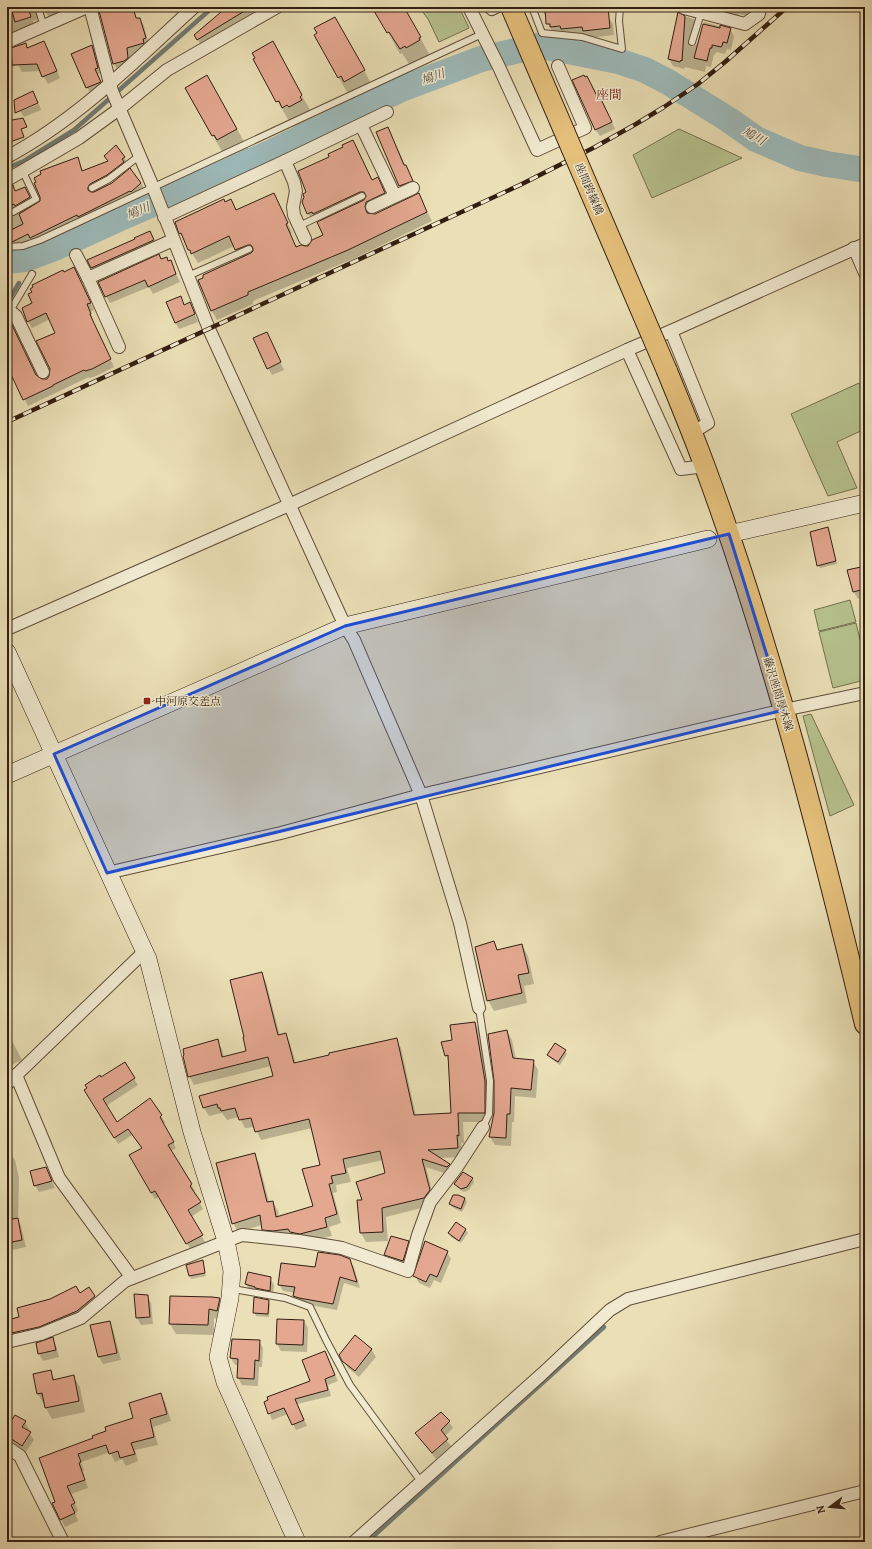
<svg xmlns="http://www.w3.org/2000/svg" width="872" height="1549" font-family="Alegreya,'Noto Serif JP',serif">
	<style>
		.green { fill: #b6c28e; stroke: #74704f }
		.shadow { fill: #0003 }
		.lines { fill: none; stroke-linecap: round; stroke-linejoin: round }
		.stream { stroke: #727c75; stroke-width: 4.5 }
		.river { stroke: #9dbab9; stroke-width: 26 }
		.building { fill: #e4a891; stroke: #321e10 }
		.lane-casing { stroke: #604e3a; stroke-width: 8 }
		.street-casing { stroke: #604e3a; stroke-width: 14 }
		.secondary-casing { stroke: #321e10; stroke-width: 18 }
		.primary-casing { stroke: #321e10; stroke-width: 22 }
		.lane { stroke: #f1ead0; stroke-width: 6 }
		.street { stroke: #f1ead0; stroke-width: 12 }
		.secondary { stroke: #f1ead0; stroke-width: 17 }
		.primary { stroke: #e5c07b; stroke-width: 20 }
		.rail-casing { stroke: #321e10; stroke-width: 4.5 }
		.rail { stroke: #f1ead0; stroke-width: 3; stroke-dasharray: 9; stroke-linecap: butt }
		.primary-bridge-casing { stroke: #321e10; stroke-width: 22; stroke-linecap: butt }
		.primary-bridge { stroke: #e5c07b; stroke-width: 20 }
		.marked { fill: #1d4ed8; fill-opacity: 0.2; stroke: #1d4ed8; stroke-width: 3; stroke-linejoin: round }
		.poi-dot { fill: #8f2418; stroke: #f1ead0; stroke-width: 1.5 }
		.labels { text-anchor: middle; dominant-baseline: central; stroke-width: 3; stroke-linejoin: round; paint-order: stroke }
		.street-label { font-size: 11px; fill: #321e10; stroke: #f1ead0 }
		.poi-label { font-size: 11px; fill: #321e10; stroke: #f1ead0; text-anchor: start }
		.water-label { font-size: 12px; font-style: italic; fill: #524d43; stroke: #f1ead0 }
		.quarter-label { font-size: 13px; fill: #7a1f14; stroke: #f1ead0 }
	</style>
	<rect width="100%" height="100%" fill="#eadfb6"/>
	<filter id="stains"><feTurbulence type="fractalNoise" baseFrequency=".005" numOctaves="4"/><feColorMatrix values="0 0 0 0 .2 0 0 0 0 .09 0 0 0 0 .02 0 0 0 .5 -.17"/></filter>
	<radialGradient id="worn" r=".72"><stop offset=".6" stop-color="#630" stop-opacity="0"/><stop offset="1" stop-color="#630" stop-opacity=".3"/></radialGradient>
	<g class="green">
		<polygon points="419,7 459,7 469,28 439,42 428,19"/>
		<polygon points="679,129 742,158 652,198 633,155"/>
		<polygon points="859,383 865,395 865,429 837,442 857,488 828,496 791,414"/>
		<polygon points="850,600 856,622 819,631 814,610"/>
		<polygon points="856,623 865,660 865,680 833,688 819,632"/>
		<polygon points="811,714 854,805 830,816 803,716"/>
	</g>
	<g class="shadow">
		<polygon points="7,7 64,7 66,12 49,17 45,11 41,10 37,14 38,19 33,21 34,25 7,44"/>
		<polygon points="103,7 132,7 137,19 140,19 144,26 149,45 147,50 131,55 131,65 118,71 114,64"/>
		<polygon points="232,7 267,7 202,47 195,35"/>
		<polygon points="374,7 403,7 432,59 430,60 431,62 419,68 418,67 413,70 402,53 400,54"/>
		<polygon points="541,7 601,7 613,24 614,35 588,38 586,34 566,36 552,31"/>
		<polygon points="690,7 749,7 747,16 739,14 738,20"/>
		<polygon points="682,16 694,19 698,26 692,47 697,44 704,22 730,29 734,36 731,50 727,49 725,54 716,52 715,55 714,54 711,67 706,66 705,72 685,67 684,69 673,66 669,59"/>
		<polygon points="335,18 376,92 357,102 354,97 351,99 315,36"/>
		<polygon points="44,42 60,78 48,84 41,71 22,72 18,65 7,69 7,50 25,43 28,49"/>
		<polygon points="92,46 95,51 101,73 98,74 103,87 90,93 72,54"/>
		<polygon points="254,59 284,64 314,117 311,118 313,122 302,128 301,126 295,128 292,122 290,123"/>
		<polygon points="591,84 603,103 615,129 600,136 595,129"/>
		<polygon points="186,88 219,98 249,150 230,161 227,156 225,157"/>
		<polygon points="33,92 38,102 22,109 22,111 39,104 41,110 24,117 20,111 19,98"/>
		<polygon points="7,110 15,138 7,140"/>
		<polygon points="388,128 416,188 404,193 377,133"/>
		<polygon points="353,141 373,181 383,188 390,202 371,212 370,214 375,215 418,194 432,221 353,259 253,301 253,304 217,320 212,311 241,259 234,246 198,263 180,233 231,200 237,211 279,204 292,233 290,234 297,248 308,247 324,236 318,221 313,223 303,202 331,158"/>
		<polygon points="105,156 124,157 128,164 126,167 127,169 107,185 107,186 141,183 145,190 35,244 7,248 7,189 29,195 34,206 41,202 77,158 83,172 108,162"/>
		<polygon points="153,240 157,248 96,275 88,260"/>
		<polygon points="159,256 162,260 170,261 180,282 153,294 149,287 110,303 106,296"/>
		<polygon points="63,273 77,275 94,310 90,312 96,329 114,367 96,376 90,378 89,377 28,406 7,362 7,330 37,377 43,381 50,377 56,333 50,319 32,328 28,321 34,304"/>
		<polygon points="180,297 185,306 190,303 198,322 179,329 175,322"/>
		<polygon points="270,340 284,370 272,375 268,368"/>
		<polygon points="827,528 837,564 820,568 818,565"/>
		<polygon points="860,568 865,578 865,597 858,599 854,592 848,571"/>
		<polygon points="494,943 498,950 522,945 528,956 534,984 524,986 527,1003 494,1011 488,1000"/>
		<polygon points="261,973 266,982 280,1036 285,1034 290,1043 296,1064 396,1039 401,1048 416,1116 452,1113 449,1062 446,1056 442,1043 453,1040 475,1023 480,1032 490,1091 489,1122 463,1122 464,1144 461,1142 463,1157 440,1158 449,1164 454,1173 453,1176 426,1167 434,1200 429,1206 386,1217 388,1241 366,1242 361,1233 359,1201 363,1201 386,1174 383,1160 347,1168 351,1182 336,1185 337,1192 333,1193 341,1223 329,1227 332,1236 305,1242 268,1238 263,1229 262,1225 238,1232 233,1223 254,1154 259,1163 269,1202 273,1202 278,1211 279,1217 315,1206 321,1165 312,1128 261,1140 255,1127 245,1128 239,1117 227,1120 222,1113 209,1116 204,1108 274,1077 271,1066 194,1085 189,1076 217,1040 222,1049 224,1057 247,1051"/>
		<polygon points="507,1031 512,1040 516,1060 533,1061 538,1070 536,1098 515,1096 514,1122 512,1122 511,1146 495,1145 490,1137"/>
		<polygon points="8,1033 22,1060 7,1067 7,1034"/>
		<polygon points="565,1051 567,1054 560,1065 550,1058 548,1055"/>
		<polygon points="124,1063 138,1085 106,1106 116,1124 150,1100 161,1116 165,1122 163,1124 176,1148 171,1151 195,1191 194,1192 203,1209 191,1217 205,1242 191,1250 159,1197 155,1199 130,1156 142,1149 132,1135 118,1144 85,1090"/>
		<polygon points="7,1111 10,1116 7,1118"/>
		<polygon points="7,1149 15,1160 19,1178 18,1220 21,1226 26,1247 8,1251"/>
		<polygon points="46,1168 55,1188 39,1192 35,1185"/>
		<polygon points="472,1179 474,1182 469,1190 464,1192 457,1187 455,1184"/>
		<polygon points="458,1196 465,1199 467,1202 462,1212 452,1207 451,1204"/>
		<polygon points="456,1224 466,1230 468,1233 461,1243 451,1237 450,1234"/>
		<polygon points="408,1242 410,1245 405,1264 387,1258 385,1255"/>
		<polygon points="447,1252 451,1259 441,1283 434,1280 430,1288 419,1283 415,1276"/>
		<polygon points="349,1260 354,1267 360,1288 344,1283 337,1310 298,1303 294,1296 295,1293 283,1291 279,1284 315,1268"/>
		<polygon points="202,1261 206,1276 191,1279 188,1266"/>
		<polygon points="270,1278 274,1285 273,1297 250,1291 246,1284"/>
		<polygon points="89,1288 98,1302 80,1317 7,1341 7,1321 21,1318 80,1294"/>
		<polygon points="135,1296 147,1296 151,1303 153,1324 141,1325 137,1318"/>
		<polygon points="219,1299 225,1310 223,1321 214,1318 214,1335 176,1334 170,1324"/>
		<polygon points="268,1301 270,1304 269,1317 256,1316 254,1312"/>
		<polygon points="304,1321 308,1328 307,1352 281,1351 277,1344"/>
		<polygon points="109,1322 113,1329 121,1360 103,1364 99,1357 91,1326"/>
		<polygon points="52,1339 56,1346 59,1357 43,1361 39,1354 37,1344"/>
		<polygon points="259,1341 263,1348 262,1367 259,1367 258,1386 242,1385 238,1378 239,1365 235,1365 231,1358"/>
		<polygon points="371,1349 376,1357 359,1377 348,1368 340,1355"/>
		<polygon points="325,1352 338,1381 328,1385 331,1396 297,1404 307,1426 296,1430 288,1414 272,1420 265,1402 312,1381"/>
		<polygon points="50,1371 55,1380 73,1376 80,1387 85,1412 52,1419 38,1394"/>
		<polygon points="160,1395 165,1402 171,1421 153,1427 158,1445 135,1450 138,1461 126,1466 122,1459 115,1462 110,1452 81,1462 84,1470 82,1471 88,1488 71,1494 78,1511 75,1513 78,1521 65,1527 61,1519 40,1458 94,1438 134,1418"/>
		<polygon points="25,1422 29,1429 28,1431 34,1440 26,1452 7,1438 7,1429"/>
		<polygon points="449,1422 453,1428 444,1437 451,1446 436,1459 416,1433"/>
	</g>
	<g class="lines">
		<g class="stream">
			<polyline points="7,168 24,161 74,130 213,7"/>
			<polyline points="27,266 32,257"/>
			<polyline points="7,303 19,283"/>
			<polyline points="367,1542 604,1327"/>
		</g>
		<polyline class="river" points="7,261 25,259 57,247 125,216 272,152 401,89 481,59 537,46 558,49 618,61 645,70 668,82 729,120 756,139 800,158 827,164 865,170"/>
	</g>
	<g class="building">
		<polygon points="11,7 28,7 31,17 15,22"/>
		<polygon points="98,7 133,7 136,18 140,18 146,38 143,39 144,43 127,48 128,58 124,61 113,64"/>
		<polygon points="230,7 251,7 197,40 194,35 221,12"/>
		<polygon points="380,7 404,7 421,37 419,38 420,40 406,48 405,46 400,49 389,32 387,33 374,11"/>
		<polygon points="545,7 608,7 610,28 583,31 582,27 561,29 560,26 550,27 550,24 546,24"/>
		<polygon points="678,12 685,16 682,61 681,60 680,62 668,59"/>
		<polygon points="335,17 365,70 344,82 341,76 338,78 314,35 317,33 314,28"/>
		<polygon points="703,24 720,28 720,25 731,28 727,43 723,42 722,46 721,47 712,45 712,48 710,48 707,61 694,58"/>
		<polygon points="44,41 57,71 42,77 37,64 12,65 11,48 26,43 27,48"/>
		<polygon points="273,41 302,95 300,97 302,100 289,107 287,105 282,108 279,101 276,102 253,59 255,58 252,53"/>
		<polygon points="92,45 98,68 95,69 101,82 86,88 71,54"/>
		<polygon points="207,75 237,129 217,140 214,135 212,136 185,88"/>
		<polygon points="584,75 585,77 587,76 597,96 599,95 612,122 595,130 572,80"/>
		<polygon points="33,91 38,103 15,113 14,100"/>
		<polygon points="23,118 27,127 21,129 24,137 10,142 7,135 7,121"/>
		<polygon points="388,127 404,165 406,165 413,181 399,186 376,132"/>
		<polygon points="353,140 372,180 378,177 385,193 366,202 365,207 367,213 375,214 419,193 427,212 348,250 248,292 248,295 211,311 198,280 203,278 203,275 251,253 253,251 253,248 251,245 248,245 235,250 229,236 191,254 190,250 188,250 181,233 179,234 175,222 224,199 225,202 231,199 236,210 274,193 288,223 286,224 296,247 301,245 305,246 308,246 312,240 323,235 317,222 364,200 366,196 364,192 360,192 313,214 312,212 307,214 302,202 304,197 303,194 306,192 298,171 329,157 328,154 343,147 342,145"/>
		<polygon points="116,145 125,157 122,159 124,162 107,175 90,184 88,187 88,190 91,192 94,192 112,183 130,168 141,183 131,192 130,191 78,217 77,215 30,238 28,234 12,242 7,242 7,232 23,224 19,214 40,201 40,197 34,183 36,182 34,178 41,174 40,171 78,157 82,171 108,161 104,156"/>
		<polygon points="13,185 15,191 25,187 30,197 15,206 14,204 7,207 7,187"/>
		<polygon points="150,231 154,240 91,268 87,260 135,239 134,238"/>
		<polygon points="159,254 161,259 167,257 168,261 171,260 176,274 148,287 145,280 105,297 98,282"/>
		<polygon points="74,267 91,303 87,304 91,314 90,314 93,321 111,359 92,369 85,371 84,370 53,385 53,386 23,400 7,366 7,318 10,321 36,375 42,379 47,379 49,376 50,369 36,341 55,333 46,313 27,322 22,308 32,303 28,294 32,292 30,289 33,287 32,285 63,270 64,272"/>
		<polygon points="181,296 184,305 190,302 195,314 175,323 166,302"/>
		<polygon points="267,332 281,362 267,369 253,338"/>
		<polygon points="828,527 836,561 817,566 810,532"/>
		<polygon points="861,567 865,589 853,592 847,570"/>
		<polygon points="494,941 497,950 522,944 529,973 518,975 522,993 487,1001 475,947"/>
		<polygon points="262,972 278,1035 286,1033 294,1063 329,1055 329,1053 397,1038 414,1115 451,1113 448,1055 445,1056 441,1042 452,1040 450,1025 475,1022 485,1081 485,1113 458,1113 459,1136 457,1135 458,1148 428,1150 450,1164 447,1167 422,1159 430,1190 424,1198 382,1208 383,1232 360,1233 357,1200 362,1200 356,1182 385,1173 380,1151 343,1159 346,1173 331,1176 333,1183 329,1184 337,1214 325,1218 327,1227 300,1234 290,1232 288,1229 273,1231 262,1230 260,1215 232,1224 216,1163 255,1153 267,1202 273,1201 276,1217 313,1206 302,1169 320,1165 309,1119 255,1132 251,1118 239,1120 235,1108 221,1111 220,1108 218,1108 217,1104 203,1108 199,1096 273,1076 268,1057 188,1077 183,1056 184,1055 183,1049 218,1039 222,1057 246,1051 243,1037 244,1037 230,980"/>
		<polygon points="507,1030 513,1058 534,1060 531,1090 511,1088 510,1114 507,1114 506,1138 489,1137 494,1113 494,1081 488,1034"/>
		<polygon points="555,1043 566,1050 558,1062 547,1055"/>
		<polygon points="125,1062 135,1078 103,1099 117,1122 150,1098 162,1115 160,1117 174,1142 168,1145 192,1184 190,1186 201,1202 188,1210 203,1235 186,1244 155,1191 151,1193 129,1155 142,1148 128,1129 114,1138 84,1090 87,1088 85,1085 100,1075 101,1077"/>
		<polygon points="46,1167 52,1181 34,1186 30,1171"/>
		<polygon points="463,1172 473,1178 467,1187 461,1189 454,1184"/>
		<polygon points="453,1195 458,1195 465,1198 461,1209 449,1204"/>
		<polygon points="18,1218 22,1240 7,1243 7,1220"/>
		<polygon points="456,1222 466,1229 459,1241 448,1233"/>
		<polygon points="391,1236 409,1241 403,1261 384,1255"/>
		<polygon points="425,1241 448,1251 437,1277 430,1274 426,1282 413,1276"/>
		<polygon points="318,1252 340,1255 350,1259 357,1282 340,1277 333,1304 299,1298 293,1296 295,1287 278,1285 281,1263 315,1267"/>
		<polygon points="203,1260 205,1273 189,1276 186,1265"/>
		<polygon points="248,1272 271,1277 270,1291 255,1288 255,1287 245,1284"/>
		<polygon points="76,1286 80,1293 89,1287 95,1296 77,1311 39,1327 7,1334 7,1320 19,1317 17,1308 50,1299"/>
		<polygon points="134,1294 148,1295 150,1317 136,1318"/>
		<polygon points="170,1296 212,1297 220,1298 217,1311 209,1309 208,1325 169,1324"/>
		<polygon points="254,1297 269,1300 268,1314 253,1313"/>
		<polygon points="277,1319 304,1320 303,1345 276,1344"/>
		<polygon points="110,1321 117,1353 98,1357 90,1325"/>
		<polygon points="355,1335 372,1349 355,1371 342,1361 339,1355"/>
		<polygon points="53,1337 56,1350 38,1354 36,1343"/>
		<polygon points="232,1339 260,1340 259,1361 255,1360 254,1379 237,1378 238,1359 230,1358"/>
		<polygon points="325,1351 335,1375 325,1379 328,1390 295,1399 304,1420 292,1425 284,1408 268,1414 264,1402 268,1400 267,1397 310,1381 302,1360"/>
		<polygon points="51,1370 53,1380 74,1375 79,1401 45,1408 42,1393 37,1394 33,1374"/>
		<polygon points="161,1393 167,1414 150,1419 154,1437 131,1443 135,1454 120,1458 118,1451 109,1454 106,1445 78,1454 81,1462 79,1463 85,1480 67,1486 75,1503 71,1505 75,1513 60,1520 52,1503 55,1502 39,1458 93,1438 92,1436 106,1431 105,1427 133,1418 129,1403"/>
		<polygon points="441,1412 450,1421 441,1430 448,1439 432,1453 415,1433"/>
		<polygon points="15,1415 26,1421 22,1427 31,1432 22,1446 7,1436 7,1427"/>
	</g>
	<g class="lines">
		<g class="lane-casing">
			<g id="lane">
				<polyline points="38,7 44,27"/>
				<polyline points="532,7 542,33 582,37 622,49 619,21 620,7"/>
				<polyline points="692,42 701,13"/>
				<polyline points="92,188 109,179 139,156"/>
				<polyline points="13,212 36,199 23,172"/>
				<polyline points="299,226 362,196"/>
				<polyline points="7,247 23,246 40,240 482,34"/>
				<polyline points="188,276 249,249"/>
				<polyline points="9,310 10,311 32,274"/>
				<polyline points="479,1008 490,1081 489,1114 483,1127"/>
				<polyline points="233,1289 285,1298 310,1307 326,1340 350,1385 422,1483"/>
			</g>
		</g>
		<g class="street-casing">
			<g id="street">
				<polyline points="90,7 112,91 153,187 209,329 345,626 354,640 421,795 460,923 479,1008"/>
				<polyline points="469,7 499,67 537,150 585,128 558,66"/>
				<polyline points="490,7 492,9 496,7"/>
				<polyline points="684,8 745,24 759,14 760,7"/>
				<polyline points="7,42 87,7"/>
				<polyline points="361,125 395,196"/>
				<path d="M7,157C78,119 135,61 194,7"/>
				<polyline points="285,161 387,112"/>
				<polyline points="7,180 79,138 119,109 167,70 277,7"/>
				<polyline points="372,207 413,188"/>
				<polyline points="164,217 285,161 294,182 296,191 293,207 294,215 305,239"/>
				<polyline points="854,248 865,273"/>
				<polyline points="76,255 88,278"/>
				<polyline points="10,311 16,316 43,372"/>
				<polyline points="671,331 708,423 692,433"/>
				<polyline points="119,347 88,278 173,240"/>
				<polyline points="627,350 681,469 705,466"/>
				<polyline points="7,629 289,505 627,350 671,331 865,244"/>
				<polyline points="107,873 281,833 421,795 784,710 865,693"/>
				<polyline points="16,1075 59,1178 132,1278"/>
				<polyline points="7,1084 145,951"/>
				<polyline points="7,1342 41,1334 81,1318 125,1281 242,1235 299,1241 342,1248 408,1271 418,1235 430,1202 457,1167 483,1127"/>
				<polyline points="7,1447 20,1456 63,1542"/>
				<polyline points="354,1542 542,1374 610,1310 628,1299 865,1239"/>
				<polyline points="660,1542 865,1491"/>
			</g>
		</g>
		<g class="secondary-casing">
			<g id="secondary">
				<polyline points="729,534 865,503"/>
				<polyline points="7,652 148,959 192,1132 226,1241 232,1271 230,1298 218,1357 225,1382 297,1542"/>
				<polyline points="7,775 345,626 708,539"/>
			</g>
		</g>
		<g class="primary-casing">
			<path id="primary" d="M667,371C680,403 693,434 705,467C772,648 820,837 865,1024"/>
		</g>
		<use href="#lane" class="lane"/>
		<use href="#street" class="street"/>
		<use href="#secondary" class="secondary"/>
		<use href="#primary" class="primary"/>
		<g class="rail-casing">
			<polyline id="rail" points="7,422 520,185 595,147 636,124 664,107 698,84 725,62 787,7"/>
		</g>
		<use href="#rail" class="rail"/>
		<g class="primary-bridge-casing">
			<polyline id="primary-bridge" points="511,7 667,371"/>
		</g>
		<use href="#primary-bridge" class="primary-bridge"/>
	</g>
	<path class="marked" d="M729,534L784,710L107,873L54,754L345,626Z"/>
	<rect class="poi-dot" x="143" y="697" width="8" height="8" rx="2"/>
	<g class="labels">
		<g class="street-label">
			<text transform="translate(589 189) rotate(67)">座間跨線橋</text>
			<text transform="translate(778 694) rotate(73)">藤沢座間厚木線</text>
		</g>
		<g class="poi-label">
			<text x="155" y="701">中河原交差点</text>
		</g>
		<g class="water-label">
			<text transform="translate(433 77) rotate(-20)">鳩川</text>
			<text transform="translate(754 136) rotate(29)">鳩川</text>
			<text transform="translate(138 211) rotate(-24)">鳩川</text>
		</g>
		<g class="quarter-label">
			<text x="609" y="94">座間</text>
		</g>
	</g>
	<rect width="872" height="1549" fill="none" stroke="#eadfb6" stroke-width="24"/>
	<rect x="8" y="8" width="856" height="1533" fill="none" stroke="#321e10" stroke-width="2"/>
	<rect x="12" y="12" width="848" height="1525" fill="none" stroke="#321e10"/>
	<g transform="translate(830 1507) rotate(254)" stroke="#f1ead0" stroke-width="3" paint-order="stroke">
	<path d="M0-3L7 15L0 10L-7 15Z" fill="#321e10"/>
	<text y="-6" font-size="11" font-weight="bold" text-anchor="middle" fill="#321e10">N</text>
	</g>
	<rect width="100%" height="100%" filter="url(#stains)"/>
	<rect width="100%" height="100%" fill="url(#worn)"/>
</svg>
